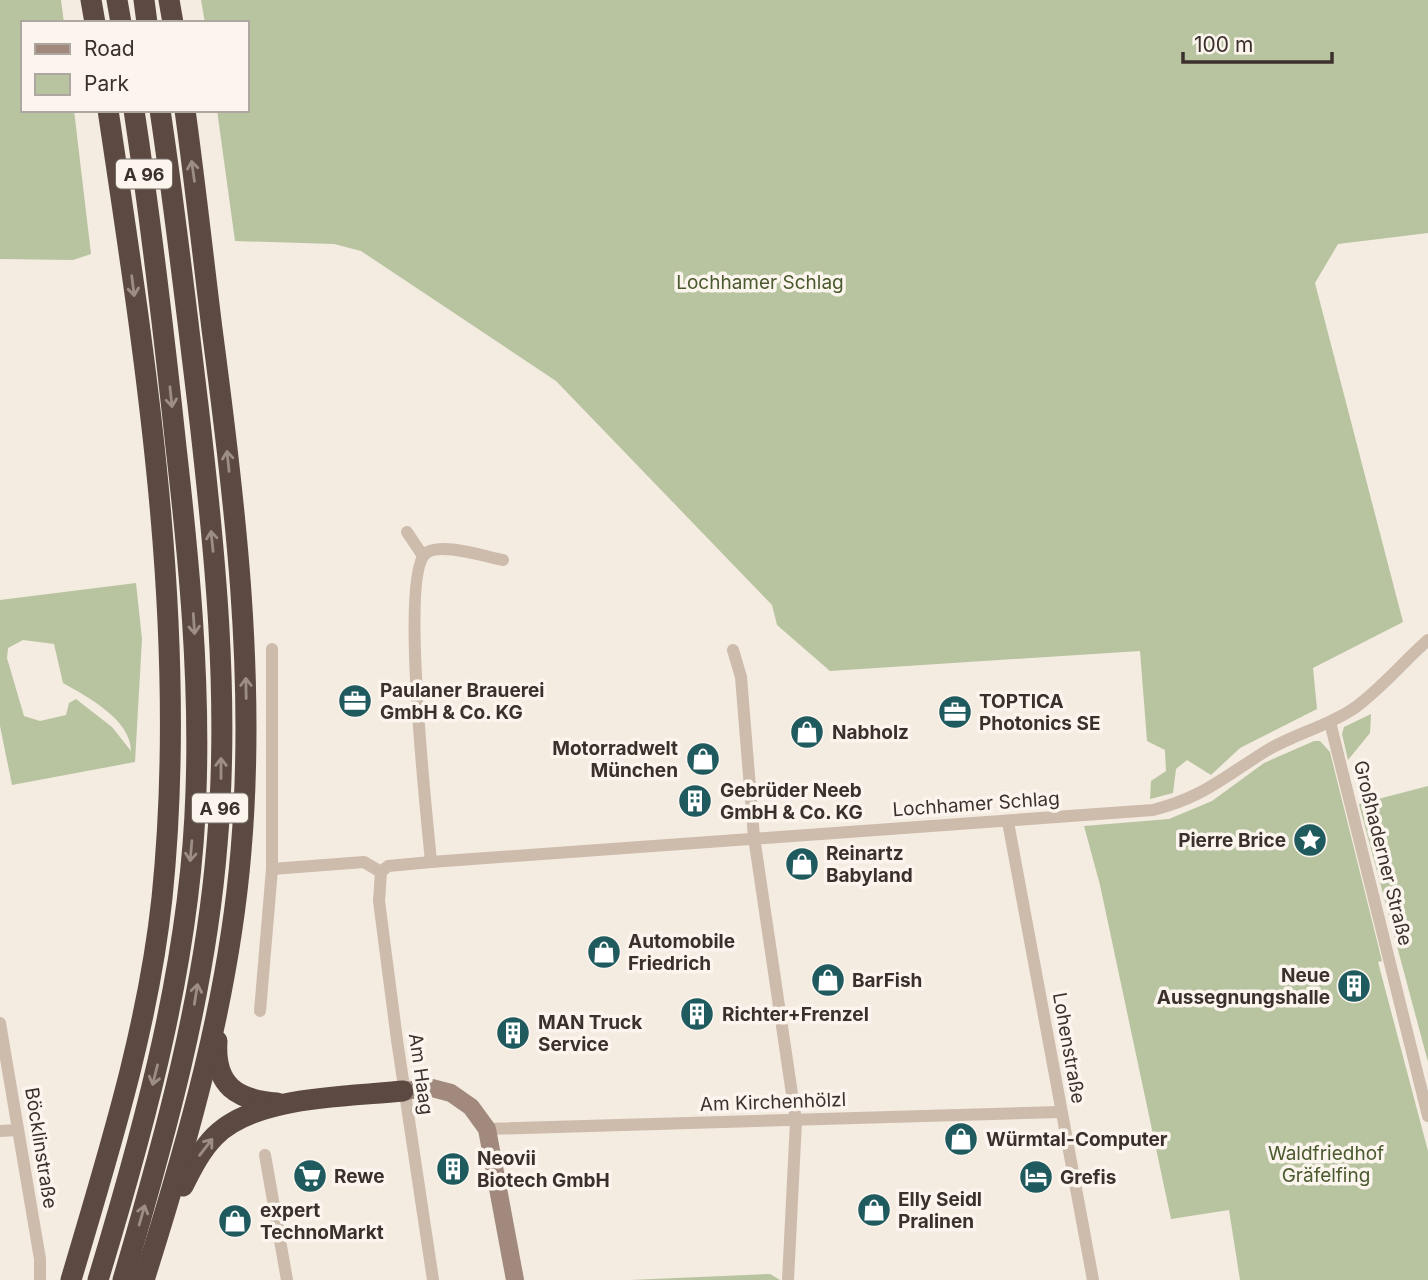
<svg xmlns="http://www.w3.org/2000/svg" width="1428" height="1280" font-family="Inter,sans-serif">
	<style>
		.green { fill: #b8c4a0; fill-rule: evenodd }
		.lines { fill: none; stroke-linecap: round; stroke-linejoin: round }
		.street { stroke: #cdbbac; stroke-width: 12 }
		.secondary { stroke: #a18a7d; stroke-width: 18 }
		.highway { stroke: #5c4a42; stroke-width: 21 }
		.oneway { stroke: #9c8e87 }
		.labels { text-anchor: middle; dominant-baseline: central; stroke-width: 7; stroke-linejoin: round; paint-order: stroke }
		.shield { fill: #fbf5ee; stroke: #756b66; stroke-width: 2 }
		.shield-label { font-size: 18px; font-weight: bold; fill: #3b302b }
		.park-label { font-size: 19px; fill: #4a5a2e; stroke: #fbf5ee }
		.poi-label { font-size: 19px; font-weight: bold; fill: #3b302b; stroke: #fbf5ee; text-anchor: start }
		.street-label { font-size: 19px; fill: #3b302b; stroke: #fbf5ee }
	</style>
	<rect width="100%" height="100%" fill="#f4ebe1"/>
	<g class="green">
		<polygon points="0,0 61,0 64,23 23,23 23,110 74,110 91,254 73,260 0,259"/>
		<polygon points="201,0 1428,0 1428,233 1338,244 1315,283 1403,622 1313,668 1317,709 1240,748 1211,775 1187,760 1176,769 1173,793 1150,799 1151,781 1166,771 1165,750 1147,741 1140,651 830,671 777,625 772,605 556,381 361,251 334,244 235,241 217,110 247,110 247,23 205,23"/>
		<path d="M136,583L142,639L135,762L12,785L0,726V600ZM23,640L54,644L63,683C88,697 131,720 131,751L112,727L76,699L69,703L66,715L40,721L24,716L7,658L8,648Z"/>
		<polygon points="1371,714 1370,733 1348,760 1342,734 1344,727"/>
		<polygon points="1314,741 1320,741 1330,752 1382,961 1378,962 1428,1151 1428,1280 1240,1280 1229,1210 1171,1219 1100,885 1084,826 1169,819 1212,801 1264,763"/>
		<polygon points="1428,786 1428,1062 1359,804"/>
		<polygon points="770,1274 780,1280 630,1280"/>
	</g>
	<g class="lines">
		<g class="street">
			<polyline points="407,532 423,556"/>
			<polyline points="733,650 741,677 754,837 796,1121 788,1280"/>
			<polyline points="1330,722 1428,1116"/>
			<polyline points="1008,822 1093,1280"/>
			<path d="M431,862C427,816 400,579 425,554C438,541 486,557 503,560"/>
			<polyline points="272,869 364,862 381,872"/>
			<path d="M381,872L388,866L431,862L1153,810C1204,797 1224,777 1266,751C1294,734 1326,727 1353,709C1380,690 1403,662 1428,640"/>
			<polyline points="381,872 379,901 397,1040 433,1280"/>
			<polyline points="260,1011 272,869 272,649"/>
			<polyline points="0,1023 40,1259 40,1280"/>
			<polyline points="487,1129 1060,1112"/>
			<polyline points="0,1131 18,1130"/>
			<polyline points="265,1155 287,1280"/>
		</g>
		<polyline class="secondary" points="403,1091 432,1088 451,1093 471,1107 487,1129 515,1280"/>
		<g class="highway">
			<polyline points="91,0 95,23"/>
			<polyline points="117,0 121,23"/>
			<polyline points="144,0 147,23"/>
			<polyline points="169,0 173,23"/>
			<path d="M217,1041C214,1086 237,1100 277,1103"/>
			<path d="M183,1186C192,1168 201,1150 215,1136C256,1095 349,1097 403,1091"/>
			<path d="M71,1280C108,1154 148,1029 162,898C189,635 147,370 108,110"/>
			<path d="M98,1280C146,1122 191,957 196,791C200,676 189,561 176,447C164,334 151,222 134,110"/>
			<path d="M123,1280C165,1137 205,994 217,845C230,698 215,551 198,405C186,307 175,209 160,110"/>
			<path d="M144,1280C188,1141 229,998 241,851C256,676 235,502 212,329C203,256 195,183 185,110"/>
		</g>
	</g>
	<defs><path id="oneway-shaft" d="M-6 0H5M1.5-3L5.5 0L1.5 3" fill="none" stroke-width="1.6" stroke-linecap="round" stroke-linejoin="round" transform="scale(1.75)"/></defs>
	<g class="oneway">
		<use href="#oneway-shaft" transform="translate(193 171) rotate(-98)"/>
		<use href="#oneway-shaft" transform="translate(133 286) rotate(83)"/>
		<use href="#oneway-shaft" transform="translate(171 397) rotate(84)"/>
		<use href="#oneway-shaft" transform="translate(228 461) rotate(-96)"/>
		<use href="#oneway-shaft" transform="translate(212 541) rotate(-96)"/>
		<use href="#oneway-shaft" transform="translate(194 624) rotate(86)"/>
		<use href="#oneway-shaft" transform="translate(246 688) rotate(-91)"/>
		<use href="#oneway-shaft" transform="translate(221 768) rotate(-90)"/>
		<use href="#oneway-shaft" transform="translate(191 851) rotate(95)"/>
		<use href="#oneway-shaft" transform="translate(196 994) rotate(-81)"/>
		<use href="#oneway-shaft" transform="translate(155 1075) rotate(104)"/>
		<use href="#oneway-shaft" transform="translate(206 1147) rotate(-52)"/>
		<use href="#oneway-shaft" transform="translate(142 1215) rotate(-74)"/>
	</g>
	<defs>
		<g id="office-disc" transform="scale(1.75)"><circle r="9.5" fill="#1f5a5e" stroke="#fbf5ee"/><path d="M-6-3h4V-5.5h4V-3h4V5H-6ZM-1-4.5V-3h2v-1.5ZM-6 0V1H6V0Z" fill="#fff"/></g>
		<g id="shop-disc" transform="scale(1.75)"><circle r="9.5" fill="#1f5a5e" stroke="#fbf5ee"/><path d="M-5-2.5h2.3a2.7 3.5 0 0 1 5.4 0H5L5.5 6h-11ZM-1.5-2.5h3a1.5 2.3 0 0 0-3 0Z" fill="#fff"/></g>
		<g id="building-disc" transform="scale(1.75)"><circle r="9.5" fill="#1f5a5e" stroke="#fbf5ee"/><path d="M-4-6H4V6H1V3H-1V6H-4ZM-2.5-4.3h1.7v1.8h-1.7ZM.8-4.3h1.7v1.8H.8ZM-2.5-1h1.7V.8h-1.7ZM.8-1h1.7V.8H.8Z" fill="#fff"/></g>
		<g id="sight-disc" transform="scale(1.75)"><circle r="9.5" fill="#1f5a5e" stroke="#fbf5ee"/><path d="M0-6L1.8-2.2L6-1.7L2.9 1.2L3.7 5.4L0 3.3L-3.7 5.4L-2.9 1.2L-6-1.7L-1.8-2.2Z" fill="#fff"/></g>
		<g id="supermarket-disc" transform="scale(1.75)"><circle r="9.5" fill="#1f5a5e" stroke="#fbf5ee"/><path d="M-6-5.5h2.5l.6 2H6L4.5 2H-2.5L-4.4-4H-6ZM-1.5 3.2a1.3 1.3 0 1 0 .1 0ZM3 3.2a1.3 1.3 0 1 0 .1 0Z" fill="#fff"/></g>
		<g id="hotel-disc" transform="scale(1.75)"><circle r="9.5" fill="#1f5a5e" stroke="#fbf5ee"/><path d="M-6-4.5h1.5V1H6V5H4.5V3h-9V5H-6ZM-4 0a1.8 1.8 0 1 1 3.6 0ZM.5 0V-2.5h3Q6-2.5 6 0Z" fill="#fff"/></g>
	</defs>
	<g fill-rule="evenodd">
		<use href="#office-disc" x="355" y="701"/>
		<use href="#office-disc" x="955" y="712"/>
		<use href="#shop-disc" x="807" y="732"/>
		<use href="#shop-disc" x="703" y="759"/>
		<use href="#building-disc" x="695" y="801"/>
		<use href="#sight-disc" x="1310" y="840"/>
		<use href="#shop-disc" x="802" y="864"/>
		<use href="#shop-disc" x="604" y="952"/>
		<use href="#shop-disc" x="828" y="980"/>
		<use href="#building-disc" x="1354" y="986"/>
		<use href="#building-disc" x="697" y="1014"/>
		<use href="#building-disc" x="513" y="1033"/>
		<use href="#shop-disc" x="961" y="1139"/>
		<use href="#building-disc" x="453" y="1169"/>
		<use href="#supermarket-disc" x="310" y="1176"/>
		<use href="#hotel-disc" x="1036" y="1177"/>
		<use href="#shop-disc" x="874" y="1210"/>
		<use href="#shop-disc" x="235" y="1221"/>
	</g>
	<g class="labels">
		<g class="shield">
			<rect x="116" y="159.5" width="56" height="29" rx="5"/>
			<rect x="192" y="793.5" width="56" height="29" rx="5"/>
		</g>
		<g class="shield-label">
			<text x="144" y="174">A 96</text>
			<text x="220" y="808">A 96</text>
		</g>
		<g class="park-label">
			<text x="760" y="282">Lochhamer Schlag</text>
			<text x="1326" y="1153">Waldfriedhof<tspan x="1326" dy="22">Gräfelfing</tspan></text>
		</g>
		<g class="poi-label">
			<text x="380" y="690">Paulaner Brauerei<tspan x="380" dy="22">GmbH &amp; Co. KG</tspan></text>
			<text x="979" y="701">TOPTICA<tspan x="979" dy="22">Photonics SE</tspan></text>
			<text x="832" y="732">Nabholz</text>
			<text x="678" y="748" text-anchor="end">Motorradwelt<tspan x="678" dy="22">München</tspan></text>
			<text x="720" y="790">Gebrüder Neeb<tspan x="720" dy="22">GmbH &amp; Co. KG</tspan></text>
			<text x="1286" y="840" text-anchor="end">Pierre Brice</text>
			<text x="826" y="853">Reinartz<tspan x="826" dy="22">Babyland</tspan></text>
			<text x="628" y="941">Automobile<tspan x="628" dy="22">Friedrich</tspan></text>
			<text x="1330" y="975" text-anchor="end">Neue<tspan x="1330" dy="22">Aussegnungshalle</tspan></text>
			<text x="852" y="980">BarFish</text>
			<text x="722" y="1014">Richter+Frenzel</text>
			<text x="538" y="1022">MAN Truck<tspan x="538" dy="22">Service</tspan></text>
			<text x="986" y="1139">Würmtal-Computer</text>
			<text x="477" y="1158">Neovii<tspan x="477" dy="22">Biotech GmbH</tspan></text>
			<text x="334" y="1176">Rewe</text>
			<text x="1060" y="1177">Grefis</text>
			<text x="898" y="1199">Elly Seidl<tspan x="898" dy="22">Pralinen</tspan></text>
			<text x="260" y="1210">expert<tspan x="260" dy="22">TechnoMarkt</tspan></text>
		</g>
		<g class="street-label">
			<text transform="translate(976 804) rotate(-4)">Lochhamer Schlag</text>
			<text transform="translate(1383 853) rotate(76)">Großhaderner Straße</text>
			<text transform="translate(1069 1048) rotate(80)">Lohenstraße</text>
			<text transform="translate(421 1074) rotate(82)">Am Haag</text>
			<text transform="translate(773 1102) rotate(-2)">Am Kirchenhölzl</text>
			<text transform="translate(41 1148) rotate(81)">Böcklinstraße</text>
		</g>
	</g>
	<rect x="21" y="21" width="228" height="91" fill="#fbf5ee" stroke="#aea6a0" stroke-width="2"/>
	<rect x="35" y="44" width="35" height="10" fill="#a18a7d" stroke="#aea6a0" stroke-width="2"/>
	<text x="84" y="56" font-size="21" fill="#3b302b">Road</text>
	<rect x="35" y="74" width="35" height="21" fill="#b8c4a0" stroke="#aea6a0" stroke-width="2"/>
	<text x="84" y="91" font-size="21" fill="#3b302b">Park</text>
	<path d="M1183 52v10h149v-10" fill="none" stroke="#3b302b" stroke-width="3.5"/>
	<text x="1194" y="52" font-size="21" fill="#3b302b" stroke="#fbf5ee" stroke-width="5" paint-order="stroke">100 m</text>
</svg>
